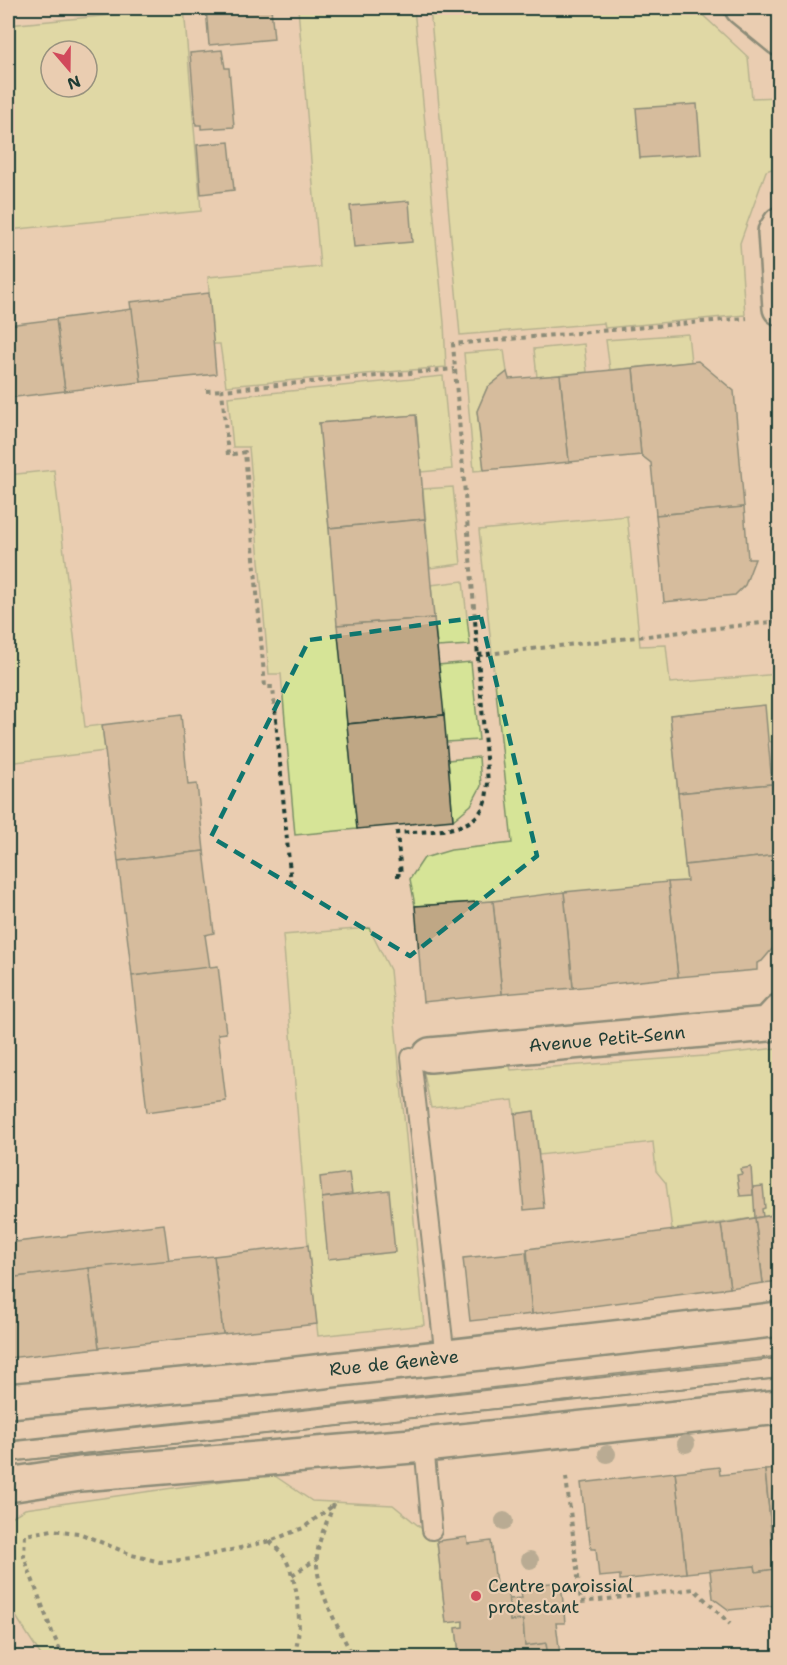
<svg xmlns="http://www.w3.org/2000/svg" width="787" height="1665" font-family="'Shantell Sans',sans-serif">
	<style>
		.green { fill: #d6e497; stroke: #7a9066; stroke-width: 1.5; fill-rule: evenodd }
		.building { fill: #bfa785; stroke: #1f3d34; stroke-width: 1.5 }
		.lines { fill: none; stroke-linecap: round; stroke-linejoin: round }
		.lane-casing { stroke: #1f3d34; stroke-width: 22 }
		.street-casing { stroke: #1f3d34; stroke-width: 38 }
		.secondary-casing { stroke: #1f3d34; stroke-width: 38 }
		.path { stroke: #1f3d34; stroke-width: 4; stroke-dasharray: 4.5 4.5; stroke-linecap: butt }
		.lane { stroke: #eacdb1; stroke-width: 18 }
		.street { stroke: #eacdb1; stroke-width: 33 }
		.secondary { stroke: #eacdb1; stroke-width: 33 }
		.tram { stroke: #1f3d34; stroke-width: 1.5 }
		.tree { fill: #7f826f }
		.marked { fill: none; stroke: #0f766e; stroke-width: 4.5; stroke-dasharray: 12 8; stroke-linejoin: round }
		.poi-dot { fill: #d1495b; stroke: #eacdb1; stroke-width: 2 }
		.labels { text-anchor: middle; dominant-baseline: central; stroke-width: 4.5; stroke-linejoin: round; paint-order: stroke }
		.street-label { font-size: 18px; fill: #1f3d34; stroke: #eacdb1 }
		.poi-label { font-size: 18px; fill: #1f3d34; stroke: #eacdb1; text-anchor: start }
	</style>
	<rect width="100%" height="100%" fill="#eacdb1"/>
	<filter id="ink" filterUnits="userSpaceOnUse"><feTurbulence type="fractalNoise" baseFrequency=".0167" numOctaves="2"/><feDisplacementMap in="SourceGraphic" scale="12" xChannelSelector="R" yChannelSelector="G"/><feConvolveMatrix kernelMatrix="1 2 1 2 8 2 1 2 1" color-interpolation-filters="sRGB"/></filter>
	<g filter="url(#ink)">
		<g class="green">
			<path d="M184,8L201,211L8,230V25ZM51,51H87V87H51Z"/>
			<polygon points="298,8 414,8 444,323 446,367 226,386 220,344 213,344 208,277 320,267"/>
			<polygon points="430,8 695,8 748,57 752,98 777,97 780,126 780,166 766,171 740,243 745,315 605,328 604,323 460,335"/>
			<polygon points="688,334 691,362 610,370 606,340"/>
			<polygon points="584,344 587,372 537,377 534,349"/>
			<polygon points="504,350 507,372 487,388 477,411 484,470 474,471 464,353"/>
			<polygon points="443,376 452,469 421,472 416,415 319,423 357,829 295,835 281,674 269,674 249,447 233,447 228,397"/>
			<polygon points="54,470 85,727 102,725 105,751 8,763 8,475"/>
			<polygon points="453,487 461,564 430,568 423,489"/>
			<polygon points="627,516 640,646 666,645 670,683 779,674 779,741 768,742 764,706 670,715 687,881 493,901 415,906 410,879 424,858 451,850 512,843 479,530"/>
			<polygon points="463,581 470,645 437,647 431,585"/>
			<polygon points="471,662 479,740 446,742 438,665"/>
			<polygon points="479,757 481,786 471,805 453,820 448,760"/>
			<polygon points="369,928 390,970 424,1325 318,1336 308,1245 283,935"/>
			<polygon points="776,1037 779,1037 779,1149 774,1150 779,1214 672,1230 666,1183 656,1171 653,1142 539,1155 534,1111 515,1114 513,1100 431,1108 423,1069 509,1062 511,1070 705,1056 777,1048"/>
			<polygon points="272,1474 312,1501 393,1505 437,1541 446,1622 463,1621 463,1627 456,1629 459,1653 449,1657 42,1657 8,1604 8,1519 25,1509"/>
		</g>
		<g class="building">
			<polygon points="206,8 271,8 274,39 209,45"/>
			<polygon points="222,50 225,68 229,68 234,127 201,129 201,125 196,125 190,53"/>
			<polygon points="697,104 701,154 640,158 636,108"/>
			<polygon points="229,142 234,190 201,194 197,145"/>
			<polygon points="409,201 412,242 354,247 350,206"/>
			<polygon points="209,293 216,374 141,382 130,302"/>
			<polygon points="132,309 141,382 65,391 56,319"/>
			<polygon points="56,319 65,391 8,398 8,325"/>
			<polygon points="698,361 734,391 744,507 656,515 651,463 641,455 633,368"/>
			<polygon points="633,368 641,455 569,462 560,375"/>
			<polygon points="507,372 509,379 560,375 569,462 484,470 477,411 487,388"/>
			<polygon points="416,415 425,519 329,528 319,423"/>
			<polygon points="744,507 748,559 755,559 745,585 735,595 664,602 656,515"/>
			<polygon points="425,519 434,618 337,625 329,528"/>
			<polygon points="434,618 444,715 347,724 337,625"/>
			<polygon points="765,705 772,784 678,793 670,715"/>
			<polygon points="181,715 188,785 197,784 204,851 118,861 102,725"/>
			<polygon points="444,715 453,820 357,829 347,724"/>
			<polygon points="772,784 779,855 685,865 678,793"/>
			<polygon points="204,851 214,933 205,935 210,968 132,976 118,861"/>
			<polygon points="779,855 779,941 762,961 757,963 757,970 678,977 668,882 687,881 685,865"/>
			<polygon points="668,882 678,977 573,988 564,892"/>
			<polygon points="564,892 573,988 502,994 493,901"/>
			<polygon points="493,901 502,994 423,1002 415,906"/>
			<polygon points="218,966 226,1033 218,1034 226,1101 147,1112 132,976"/>
			<polygon points="534,1111 544,1208 524,1210 515,1114"/>
			<polygon points="780,1149 780,1210 774,1150"/>
			<polygon points="751,1167 753,1195 740,1196 737,1175 742,1174 740,1169"/>
			<polygon points="349,1173 352,1194 322,1198 320,1177"/>
			<polygon points="763,1186 765,1208 762,1209 763,1217 755,1218 753,1187"/>
			<polygon points="389,1190 395,1252 328,1259 322,1198"/>
			<polygon points="780,1214 780,1281 763,1283 755,1218"/>
			<polygon points="755,1218 763,1283 730,1288 721,1224"/>
			<polygon points="164,1224 169,1261 8,1278 8,1243"/>
			<polygon points="721,1224 730,1288 532,1314 527,1249"/>
			<polygon points="308,1245 317,1324 223,1334 214,1256"/>
			<polygon points="526,1252 532,1314 470,1321 463,1258"/>
			<polygon points="214,1256 223,1334 99,1348 89,1268"/>
			<polygon points="89,1268 99,1348 8,1358 8,1278"/>
			<polygon points="719,1467 720,1475 765,1470 775,1569 756,1572 755,1566 686,1573 675,1472"/>
			<polygon points="780,1469 780,1569 775,1569 765,1470"/>
			<polygon points="675,1472 686,1573 620,1580 620,1575 599,1577 596,1549 591,1549 588,1527 586,1528 581,1483"/>
			<polygon points="467,1537 468,1544 491,1541 497,1592 508,1591 510,1621 523,1620 525,1646 546,1643 548,1656 560,1655 560,1658 449,1658 449,1654 459,1653 456,1628 463,1627 463,1621 446,1623 437,1541"/>
			<polygon points="755,1566 756,1572 775,1569 779,1605 729,1610 713,1598 710,1570"/>
			<polygon points="775,1569 780,1569 780,1604 779,1605"/>
			<polygon points="561,1582 565,1623 556,1623 560,1655 548,1656 546,1643 525,1646 523,1620 510,1621 509,1599 522,1598 520,1586"/>
		</g>
		<g class="lines">
			<g class="lane-casing">
				<g id="lane">
					<polyline points="411,1057 445,1358"/>
					<polyline points="424,1445 432,1530"/>
					<polyline points="8,1452 780,1368"/>
				</g>
			</g>
			<g class="street-casing">
				<g id="street">
					<polyline points="780,224 775,232 780,308"/>
					<polyline points="430,1055 768,1024 780,1011"/>
				</g>
			</g>
			<g class="secondary-casing">
				<g id="secondary">
					<polyline points="742,8 780,39"/>
					<polyline points="8,1401 280,1376 780,1319"/>
					<polyline points="8,1485 80,1474 424,1445 780,1407"/>
				</g>
			</g>
			<g class="path">
				<polyline points="206,391 222,390"/>
				<polyline points="478,655 780,621"/>
				<path d="M396,875H401L397,833C425,830 475,836 485,802C487,796 487,789 488,783L453,344L747,318"/>
				<polyline points="291,884 273,687 265,687 245,452 228,455 222,390 454,369"/>
				<polyline points="566,1477 581,1602 694,1589 730,1624"/>
				<path d="M334,1504C327,1522 318,1539 317,1558C315,1588 340,1631 354,1658"/>
				<path d="M270,1541C274,1546 279,1550 283,1555C299,1579 304,1631 293,1658"/>
				<polyline points="292,1575 317,1559"/>
				<polyline points="64,1658 52,1632 24,1557 25,1535 52,1530 79,1533 132,1555 160,1562 192,1559 270,1541 303,1528 335,1504"/>
			</g>
			<use href="#lane" class="lane"/>
			<use href="#street" class="street"/>
			<use href="#secondary" class="secondary"/>
			<g class="tram">
				<polyline points="8,1441 780,1356"/>
				<polyline points="8,1462 780,1378"/>
			</g>
		</g>
		<g class="tree">
			<circle cx="686" cy="1444" r="9"/>
			<circle cx="607" cy="1454" r="9"/>
			<circle cx="504" cy="1521" r="9"/>
			<circle cx="530" cy="1560" r="9"/>
		</g>
	</g>
	<path d="M0 0H787V1665H0ZM481,617L537,856L410,956L211,837L309,640Z" fill="#eacdb1" fill-opacity=".55" fill-rule="evenodd"/>
	<path class="marked" d="M481,617L537,856L410,956L211,837L309,640Z"/>
	<circle class="poi-dot" cx="476" cy="1596" r="6"/>
	<g class="labels">
		<g class="street-label">
			<text transform="translate(607 1039) rotate(-5)">Avenue Petit-Senn</text>
			<text transform="translate(394 1363) rotate(-6)">Rue de Genève</text>
		</g>
		<g class="poi-label">
			<text x="488" y="1586">Centre paroissial<tspan x="488" dy="21">protestant</tspan></text>
		</g>
	</g>
	<rect width="787" height="1665" fill="none" stroke="#eacdb1" stroke-width="30"/>
	<rect x="15" y="15" width="757" height="1635" fill="none" stroke="#1f3d34" stroke-width="2" filter="url(#ink)"/>
	<g transform="translate(69 69) rotate(160)"><circle r="28" fill="#eacdb1" stroke="#99937f" stroke-width="1.5"/>
	<path d="M0-4.5L10 22L0 15L-10 22Z" fill="#d1495b"/>
	<text y="-9" font-size="16" font-weight="bold" text-anchor="middle" fill="#1f3d34">N</text>
	</g>
</svg>
